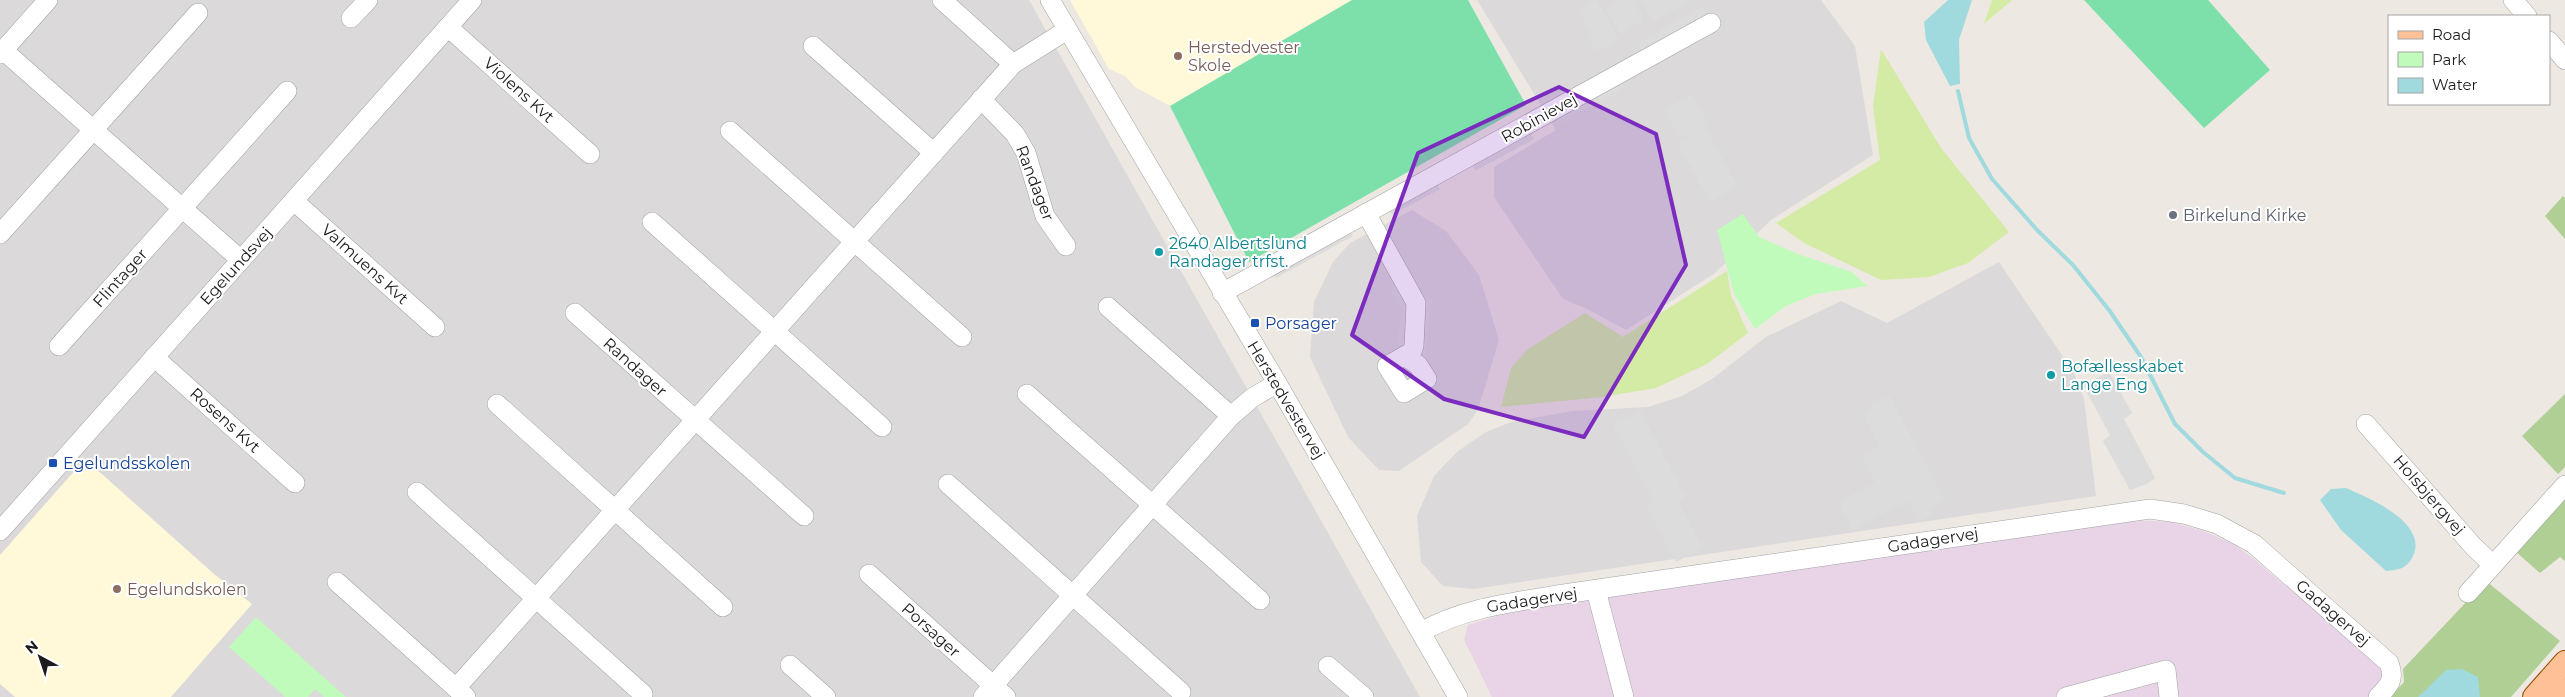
<svg xmlns="http://www.w3.org/2000/svg" width="2565" height="697" font-family="Montserrat,sans-serif">
	<style>
		.residential { fill: #dbd9da }
		.industrial { fill: #e8d3e7 }
		.education { fill: #fff9da }
		.grass { fill: #d3eba5 }
		.forest { fill: #afcf95 }
		.park { fill: #c1fbbc }
		.pitch { fill: #7de0aa }
		.parking { fill: #dcdcdc }
		.water { fill: #a0dade }
		.lines { fill: none; stroke-linecap: round; stroke-linejoin: round }
		.stream { stroke: #a0dade; stroke-width: 4 }
		.minor-casing { stroke: #a3a3a3; stroke-width: 20 }
		.major-casing { stroke: #954b00; stroke-width: 24 }
		.minor { stroke: #fff; stroke-width: 19 }
		.major { stroke: #fec197; stroke-width: 22 }
		.marked { fill: #7b2cbf; fill-opacity: 0.2; stroke: #7b2cbf; stroke-width: 4; stroke-linejoin: round }
		.education-dot { fill: #8d6e63; stroke: #fff; stroke-width: 2 }
		.worship-dot { fill: #6b7280; stroke: #fff; stroke-width: 2 }
		.culture-dot { fill: #0f9aa8; stroke: #fff; stroke-width: 2 }
		.transit-dot { fill: #1a4fb4; stroke: #fff; stroke-width: 2 }
		.labels { text-anchor: middle; dominant-baseline: central; stroke-width: 4; stroke-linejoin: round; paint-order: stroke }
		.education-label { font-size: 16px; fill: #785e54; stroke: #fff; text-anchor: start }
		.street-label { font-size: 16px; fill: #1c1c1c; stroke: #fff }
		.worship-label { font-size: 16px; fill: #5b616d; stroke: #fff; text-anchor: start }
		.culture-label { font-size: 16px; fill: #0d838f; stroke: #fff; text-anchor: start }
		.transit-label { font-size: 16px; fill: #164399; stroke: #fff; text-anchor: start }
	</style>
	<rect width="100%" height="100%" fill="#eee8e2"/>
	<g class="residential">
		<polygon points="0,0 1029,0 1420,697 0,697"/>
		<polygon points="1477,0 1821,0 1855,46 1873,155 1771,220 1715,273 1626,330 1587,309 1563,299 1494,197 1494,167 1556,130"/>
		<polygon points="1412,210 1446,231 1479,275 1499,340 1478,410 1468,424 1399,471 1379,470 1348,437 1310,357 1314,302 1333,262 1350,243"/>
		<polygon points="1999,262 2074,373 2084,399 2096,496 1474,589 1443,586 1421,562 1417,516 1434,476 1458,451 1486,432 1511,422 1572,411 1648,407 1682,396 1712,379 1766,337 1841,301 1887,323"/>
	</g>
	<polygon class="industrial" points="2132,520 2171,522 2204,531 2235,545 2255,560 2398,681 2385,697 1492,697 1464,640 1468,625 1515,611"/>
	<g class="education">
		<polygon points="1070,0 1352,0 1170,106 1135,87 1125,76 1109,69"/>
		<polygon points="85,459 214,574 252,604 171,697 15,697 0,684 0,555"/>
	</g>
	<g class="grass">
		<polygon points="1992,0 2012,0 1984,24"/>
		<polygon points="1881,49 1941,148 2009,232 1968,263 1929,277 1881,280 1804,243 1776,223 1880,160 1873,106"/>
		<polygon points="1727,271 1731,295 1748,333 1707,364 1656,388 1602,397 1501,407 1511,368 1528,349 1585,313 1623,337"/>
	</g>
	<g class="forest">
		<polygon points="2563,196 2565,198 2565,239 2545,216"/>
		<polygon points="2565,394 2565,467 2558,474 2522,436"/>
		<polygon points="2565,497 2565,561 2560,557 2540,573 2515,551"/>
		<polygon points="2486,581 2560,641 2511,697 2390,697 2404,682 2403,669"/>
	</g>
	<g class="park">
		<polygon points="1743,214 1759,237 1798,254 1852,272 1867,286 1816,294 1786,306 1755,329 1734,294 1717,230"/>
		<polygon points="256,617 346,697 324,697 315,689 308,697 285,697 229,647"/>
	</g>
	<g class="pitch">
		<polygon points="1352,0 1468,0 1526,105 1249,262 1170,106"/>
		<polygon points="2084,0 2208,0 2270,70 2204,128"/>
	</g>
	<g class="parking">
		<polygon points="1594,0 1597,0 1619,40 1596,52 1588,37 1592,34 1578,9"/>
		<polygon points="1620,0 1633,0 1644,20 1620,34 1606,8"/>
		<polygon points="1641,0 1693,0 1653,22"/>
		<polygon points="1703,6 1711,23 1646,59 1637,43"/>
		<polygon points="1620,73 1627,86 1559,124 1552,111"/>
		<polygon points="1692,94 1708,122 1704,125 1738,186 1710,202 1678,144 1690,138 1687,134 1679,138 1664,109"/>
		<polygon points="1525,125 1534,139 1475,171 1468,157"/>
		<polygon points="1433,176 1440,189 1392,215 1385,203"/>
		<polygon points="1346,224 1353,236 1276,278 1269,266"/>
		<polygon points="1396,283 1418,295 1431,298 1426,360 1418,358 1419,350 1397,345 1402,312 1389,288"/>
		<polygon points="2109,372 2132,413 2124,419 2155,478 2147,484 2130,490 2103,441 2110,435 2083,385"/>
		<polygon points="1889,395 1945,500 1929,508 1932,515 1919,522 1908,501 1853,530 1838,502 1875,482 1861,456 1879,446 1863,414 1872,409 1870,405"/>
		<polygon points="1640,410 1686,497 1678,501 1703,548 1676,562 1646,507 1654,502 1613,425"/>
	</g>
	<g class="water">
		<polygon points="1948,0 1972,0 1959,40 1960,84 1950,86 1926,40 1924,22"/>
		<path d="M2346,488C2369,498 2431,524 2412,558C2406,569 2398,570 2386,571L2341,530L2320,500L2331,489Z"/>
		<polygon points="2462,669 2478,677 2480,697 2418,697 2446,670"/>
	</g>
	<g class="lines">
		<polyline class="stream" points="1958,91 1969,138 1992,179 2038,231 2073,265 2109,310 2141,357 2175,424 2203,452 2235,478 2284,493"/>
		<g class="minor-casing">
			<g id="minor">
				<polyline points="942,0 1013,64"/>
				<polyline points="1050,0 1277,383 1458,697"/>
				<polyline points="2513,0 2527,16"/>
				<polyline points="351,18 368,0"/>
				<polyline points="448,27 590,154"/>
				<polyline points="2549,41 2565,60"/>
				<polyline points="813,46 934,153"/>
				<polyline points="3,50 241,260"/>
				<polyline points="0,54 48,0"/>
				<polyline points="981,99 1015,134 1026,153 1045,216 1066,246"/>
				<polyline points="730,131 962,337"/>
				<polyline points="294,201 435,327"/>
				<polyline points="1366,213 1416,303 1414,346 1409,359 1406,355 1387,366 1404,393 1427,379 1418,365 1409,359"/>
				<polyline points="652,222 882,427"/>
				<polyline points="0,234 198,13"/>
				<polyline points="1222,293 1711,23"/>
				<polyline points="1108,307 1231,416"/>
				<polyline points="575,313 804,516"/>
				<polyline points="59,346 287,91"/>
				<polyline points="154,357 295,483"/>
				<polyline points="1027,394 1260,600"/>
				<polyline points="497,404 723,607"/>
				<polyline points="2366,424 2473,546 2493,565"/>
				<polyline points="948,484 1181,692"/>
				<polyline points="417,492 643,694"/>
				<polyline points="0,531 472,0"/>
				<polyline points="869,574 1006,697"/>
				<polyline points="337,582 466,697"/>
				<polyline points="1596,590 1624,697"/>
				<polyline points="2468,593 2565,485"/>
				<path d="M1421,632C1463,608 1510,603 1557,595L2150,509L2184,514L2217,524L2254,544L2389,663C2395,679 2390,685 2378,697"/>
				<polyline points="790,665 826,697"/>
				<polyline points="1328,666 1364,697"/>
				<polyline points="456,688 1013,64 1067,30"/>
				<polyline points="983,697 1231,416 1252,398 1277,383"/>
				<polyline points="2066,697 2166,670 2169,697"/>
			</g>
		</g>
		<g class="major-casing">
			<g id="major">
				<polyline points="2534,697 2565,662"/>
				<polyline points="2559,697 2565,690"/>
			</g>
		</g>
		<use href="#minor" class="minor"/>
		<use href="#major" class="major"/>
	</g>
	<path class="marked" d="M1559,87L1656,134L1686,265L1584,437L1444,399L1352,335L1418,153Z"/>
	<g class="education-dot">
		<circle cx="1178" cy="56" r="5"/>
		<circle cx="117" cy="589" r="5"/>
	</g>
	<circle class="worship-dot" cx="2173" cy="215" r="5"/>
	<g class="culture-dot">
		<circle cx="1159" cy="252" r="5"/>
		<circle cx="2051" cy="375" r="5"/>
	</g>
	<g class="transit-dot">
		<rect x="1250" y="318" width="10" height="10" rx="2.5"/>
		<rect x="48" y="458" width="10" height="10" rx="2.5"/>
	</g>
	<g class="labels">
		<g class="education-label">
			<text x="1188" y="47">Herstedvester<tspan x="1188" dy="18">Skole</tspan></text>
			<text x="127" y="589">Egelundskolen</text>
		</g>
		<g class="street-label">
			<text transform="translate(519 90) rotate(42)">Violens Kvt</text>
			<text transform="translate(1539 118) rotate(-29)">Robinievej</text>
			<text transform="translate(1035 183) rotate(69)">Randager</text>
			<text transform="translate(365 264) rotate(42)">Valmuens Kvt</text>
			<text transform="translate(236 266) rotate(-48)">Egelundsvej</text>
			<text transform="translate(120 278) rotate(-48)">Flintager</text>
			<text transform="translate(635 367) rotate(42)">Randager</text>
			<text transform="translate(1286 400) rotate(59)">Herstedvestervej</text>
			<text transform="translate(225 420) rotate(42)">Rosens Kvt</text>
			<text transform="translate(2429 495) rotate(49)">Holsbjergvej</text>
			<text transform="translate(1933 540) rotate(-9)">Gadagervej</text>
			<text transform="translate(1532 600) rotate(-9)">Gadagervej</text>
			<text transform="translate(2333 613) rotate(41)">Gadagervej</text>
			<text transform="translate(931 630) rotate(42)">Porsager</text>
		</g>
		<g class="worship-label">
			<text x="2183" y="215">Birkelund Kirke</text>
		</g>
		<g class="culture-label">
			<text x="1169" y="243">2640 Albertslund<tspan x="1169" dy="18">Randager trfst.</tspan></text>
			<text x="2061" y="366">Bofællesskabet<tspan x="2061" dy="18">Lange Eng</tspan></text>
		</g>
		<g class="transit-label">
			<text x="1265" y="323">Porsager</text>
			<text x="63" y="463">Egelundsskolen</text>
		</g>
	</g>
	<rect x="2388" y="15" width="162" height="90" fill="#ffffff" stroke="#a4a4a4"/>
	<rect x="2398" y="31" width="25" height="8" fill="#fec197" stroke="#a4a4a4"/>
	<text x="2432" y="40" font-size="15" fill="#1c1c1c">Road</text>
	<rect x="2398" y="52" width="25" height="15" fill="#c1fbbc" stroke="#a4a4a4"/>
	<text x="2432" y="65" font-size="15" fill="#1c1c1c">Park</text>
	<rect x="2398" y="78" width="25" height="15" fill="#a0dade" stroke="#a4a4a4"/>
	<text x="2432" y="90" font-size="15" fill="#1c1c1c">Water</text>
	<g transform="translate(40 657) rotate(320)" stroke="#ffffff" stroke-width="4" paint-order="stroke">
	<path d="M0-4L9 19L0 12L-9 19Z" fill="#1c1c1c"/>
	<text y="-8" font-size="14" font-weight="bold" text-anchor="middle" fill="#1c1c1c">N</text>
	</g>
</svg>
